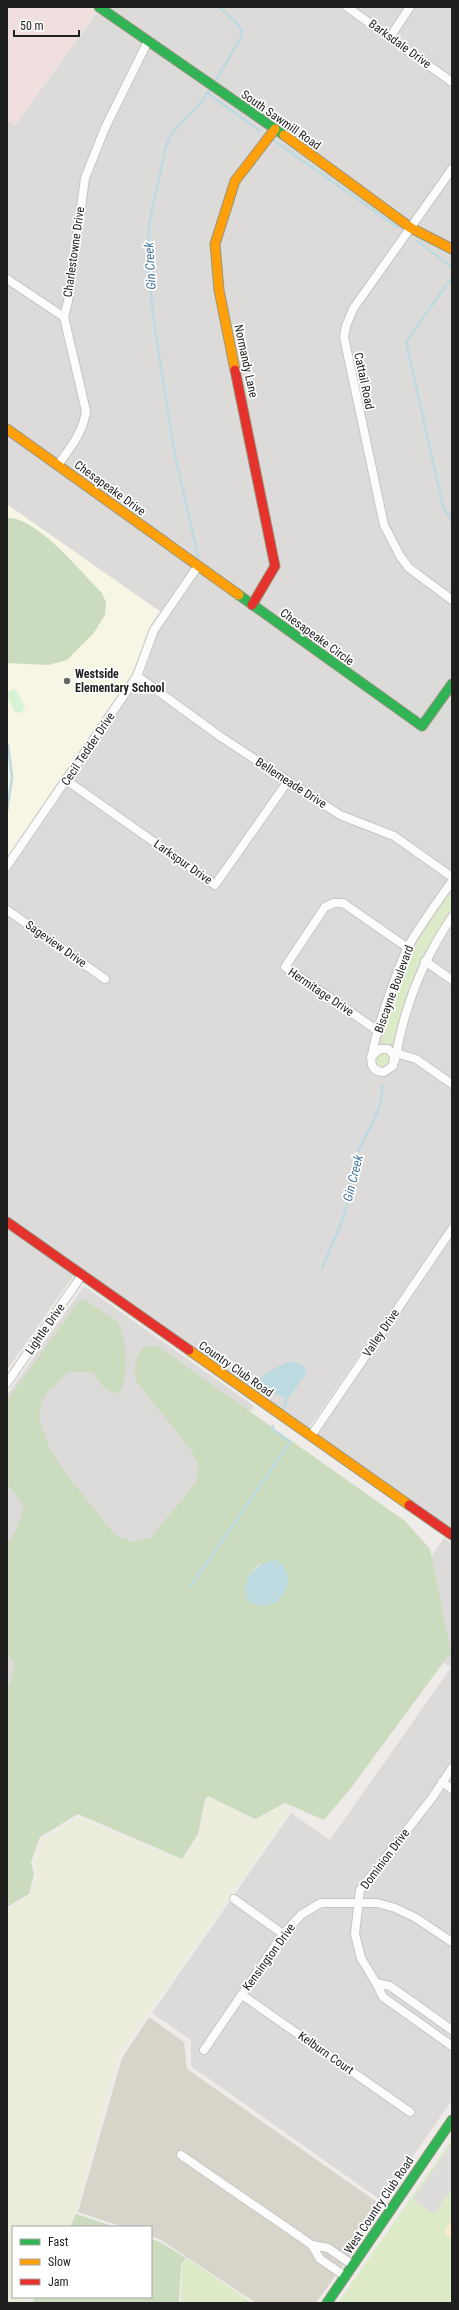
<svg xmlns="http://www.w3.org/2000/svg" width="459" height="2310" font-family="'Roboto Condensed',sans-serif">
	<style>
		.residential { fill: #dddbd9 }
		.commercial { fill: #efdfde }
		.education { fill: #f7f5e4 }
		.construction { fill: #d7d5ca }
		.farmland { fill: #ededdc }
		.grass { fill: #dceac8 }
		.forest { fill: #cadbbe; fill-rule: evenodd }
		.sand { fill: #f7eccc }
		.park { fill: #d7f3d5 }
		.parking { fill: #dedcdb }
		.water { fill: #bcdae0 }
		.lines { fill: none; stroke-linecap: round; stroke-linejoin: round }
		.stream { stroke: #bcdae0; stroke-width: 2.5 }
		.street-casing { stroke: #c6c5c4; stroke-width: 10 }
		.fast-casing { stroke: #979780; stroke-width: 11 }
		.slow-casing { stroke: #979780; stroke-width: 11 }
		.jam-casing { stroke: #979780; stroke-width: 11 }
		.street { stroke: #fcfcfc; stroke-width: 8 }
		.fast { stroke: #30b455; stroke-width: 9 }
		.slow { stroke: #ff9f0a; stroke-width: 9 }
		.jam { stroke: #e5322d; stroke-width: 9 }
		.poi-dot { fill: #676665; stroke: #fff; stroke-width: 1.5 }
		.labels { text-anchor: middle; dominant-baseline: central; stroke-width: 3.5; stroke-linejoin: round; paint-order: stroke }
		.street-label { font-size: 12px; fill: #1f1f1f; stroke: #fff }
		.poi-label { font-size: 12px; font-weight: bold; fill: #1f1f1f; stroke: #fff; text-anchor: start }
		.water-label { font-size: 13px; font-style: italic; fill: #47779e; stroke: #fff }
	</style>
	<rect width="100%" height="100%" fill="#eeebe8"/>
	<g class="residential">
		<polygon points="101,7 452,7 452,1221 309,1428 7,1217 7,875 143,676 158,633 168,617 8,505 7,506 7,120 15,125"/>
		<polygon points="7,1228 74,1275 7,1370"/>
		<polygon points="452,1238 452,1531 318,1434"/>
		<polygon points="84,1286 254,1406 7,1756 7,1395"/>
		<polygon points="444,1538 452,1544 452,1664 450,1667 385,1622"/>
		<polygon points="452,1666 452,2100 382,2201 191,2066 191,2040 152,2013 291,1813 330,1840"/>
	</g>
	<polygon class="commercial" points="7,7 91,7 97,11 15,125 7,120"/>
	<polygon class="education" points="8,505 159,611 149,628 133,672 7,857"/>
	<polygon class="construction" points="149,2017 184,2042 187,2069 384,2207 316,2303 256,2303 161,2240 151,2236 151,2227 123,2227 78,2212 122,2058"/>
	<polygon class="farmland" points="212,1797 254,1821 284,1806 291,1809 118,2056 76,2212 67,2227 13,2227 13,2297 29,2297 25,2303 7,2303 7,1910 31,1895 37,1873 34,1862 43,1839 78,1818 183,1861 200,1834 207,1800"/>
	<g class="grass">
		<path d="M449,895L452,896V909L424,953L409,988L393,1043L387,1045L383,1043L382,1037C394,993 408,952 434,915C438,908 442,899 449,895Z"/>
		<circle cx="382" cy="1060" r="8"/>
		<polygon points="452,2139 452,2303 338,2303"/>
		<polygon points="187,2258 252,2303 181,2303 182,2266"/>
	</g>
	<g class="forest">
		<path d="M7,518C37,517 80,571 101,592L106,602L105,615L93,634L67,660L48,665L7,663Z"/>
		<path d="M80,1300H85C95,1307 107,1313 116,1321C127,1331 129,1380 120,1392L113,1393L102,1385L93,1372H68L47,1392L41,1404L39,1417L49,1447L66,1474L115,1535L133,1542L150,1538L196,1483L198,1465L191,1450L136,1381C133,1367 135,1359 144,1347L157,1346L405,1521L430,1549L451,1652L351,1788L324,1820L285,1803L255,1819L208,1796L205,1800L198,1834L182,1859L78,1814L40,1837L31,1862L34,1874L29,1894L7,1907V1686L12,1679L15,1665L7,1653V1544L15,1533L24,1507L7,1483V1400ZM260,1564L254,1605L246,1597C243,1584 249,1572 260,1564Z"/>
		<polygon points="76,2214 115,2227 70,2227"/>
		<polygon points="151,2239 160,2242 186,2258 181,2265 179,2303 32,2303 35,2297 151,2297"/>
	</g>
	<path class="sand" d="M452,2221V2239C441,2236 444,2226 452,2221Z"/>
	<polygon class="park" points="13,689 16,690 25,707 21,713 15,712 7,696 8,693"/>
	<polygon class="parking" points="452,2143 452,2188 434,2214 413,2199"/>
	<g class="water">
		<polygon points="292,1361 304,1366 306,1374 287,1400 279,1395 266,1391 259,1385 261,1377 284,1363"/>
		<path d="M277,1560C303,1577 278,1619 249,1602C236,1581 256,1562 277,1560Z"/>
	</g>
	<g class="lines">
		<g class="stream">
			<path d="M214,83L242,36C242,24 227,14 218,7"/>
			<polyline points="207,93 260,131"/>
			<polyline points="273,140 397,227"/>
			<polyline points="417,241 452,267"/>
			<polyline points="452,277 406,342 443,506 452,521"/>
			<polyline points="198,556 175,456 156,336 147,262 149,224 166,146 172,133 198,106 210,89"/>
			<polyline points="7,811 12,777 8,745"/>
			<path d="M322,1269C329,1251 338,1233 344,1215C351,1194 351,1172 358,1152C366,1131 384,1109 382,1086"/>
			<polyline points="284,1409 286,1400"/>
			<polyline points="190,1587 289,1444 288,1440 272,1429 273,1426"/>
		</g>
		<g class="street-casing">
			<g id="street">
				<polyline points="347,7 452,82"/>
				<polyline points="390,37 410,7"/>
				<polyline points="452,169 353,309 346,326 344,337 384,525 400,556 409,568 452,600"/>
				<polyline points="7,279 64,317"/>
				<path d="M58,465C70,448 83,433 86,411L64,317L68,301L85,178L105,128L148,41"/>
				<polyline points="137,676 221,737 340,815 394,836 452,877"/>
				<polyline points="66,780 215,885 288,781"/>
				<polyline points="7,866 137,676 154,630 198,566"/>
				<polyline points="7,910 105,979"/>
				<polyline points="425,961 452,980"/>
				<polyline points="378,1031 285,967 325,907 334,903 343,903 408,948"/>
				<polyline points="396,1053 416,1059 452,1084"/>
				<path d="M371,1057L380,1049H388L394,1055L393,1066L384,1072C379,1072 374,1070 372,1065C367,1051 401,961 409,945C421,924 436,904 450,884"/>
				<path d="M395,1060C404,1007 422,961 452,917"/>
				<polyline points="7,1383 82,1275"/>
				<polyline points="311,1436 452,1229"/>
				<polyline points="442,1782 452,1789"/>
				<polyline points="234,1899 283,1934"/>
				<polyline points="376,1983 361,1958 355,1934 360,1890 432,1798 452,1768"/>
				<polyline points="242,1995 410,2112"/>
				<polyline points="452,2030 390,1986 376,1983 383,1997 452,2046"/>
				<polyline points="204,2050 283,1934 302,1914 321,1903 377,1903 395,1908 416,1918 452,1942"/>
				<polyline points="181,2155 312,2245 320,2259 345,2276"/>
				<polyline points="312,2245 328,2248 353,2265"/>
			</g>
		</g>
		<g class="fast-casing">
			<g id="fast">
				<polyline points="99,7 284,135"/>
				<polyline points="239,595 422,726 452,684"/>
				<polyline points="327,2303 452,2120"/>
			</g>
		</g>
		<g class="slow-casing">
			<g id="slow">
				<polyline points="284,135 411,228 452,249"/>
				<polyline points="235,370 219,290 215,244 235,181 275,129"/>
				<polyline points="7,429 239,595"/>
				<polyline points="189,1350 409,1505"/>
			</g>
		</g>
		<g class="jam-casing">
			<g id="jam">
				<polyline points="235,370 275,566 252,605"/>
				<polyline points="7,1222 189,1350"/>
				<polyline points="409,1505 452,1535"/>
			</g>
		</g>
		<use href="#street" class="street"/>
		<use href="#fast" class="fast"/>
		<use href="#slow" class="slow"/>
		<use href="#jam" class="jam"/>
	</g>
	<circle class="poi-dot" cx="67" cy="681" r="4"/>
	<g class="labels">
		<g class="street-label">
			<text transform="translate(400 44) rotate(36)">Barksdale Drive</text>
			<text transform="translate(281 120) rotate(35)">South Sawmill Road</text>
			<text transform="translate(74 252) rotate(-82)">Charlestowne Drive</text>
			<text transform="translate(246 361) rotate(78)">Normandy Lane</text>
			<text transform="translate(364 381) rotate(78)">Cattail Road</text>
			<text transform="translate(110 488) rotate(36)">Chesapeake Drive</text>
			<text transform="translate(317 637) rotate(36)">Chesapeake Circle</text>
			<text transform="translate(88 749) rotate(-56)">Cecil Tedder Drive</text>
			<text transform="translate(291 783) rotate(33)">Bellemeade Drive</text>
			<text transform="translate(183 862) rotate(35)">Larkspur Drive</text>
			<text transform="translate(56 944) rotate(35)">Sageview Drive</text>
			<text transform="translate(394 989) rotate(-70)">Biscayne Boulevard</text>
			<text transform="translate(321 992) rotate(34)">Hermitage Drive</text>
			<text transform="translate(45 1329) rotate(-55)">Lightle Drive</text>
			<text transform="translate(381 1333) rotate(-56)">Valley Drive</text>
			<text transform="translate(236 1369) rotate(35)">Country Club Road</text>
			<text transform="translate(385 1859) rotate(-53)">Dominion Drive</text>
			<text transform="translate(269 1957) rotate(-54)">Kensington Drive</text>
			<text transform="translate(326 2053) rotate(35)">Kelburn Court</text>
			<text transform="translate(379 2205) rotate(-56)">West Country Club Road</text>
		</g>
		<g class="poi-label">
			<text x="75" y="674">Westside<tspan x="75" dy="14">Elementary School</tspan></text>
		</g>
		<g class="water-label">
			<text transform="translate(150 266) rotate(-93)">Gin Creek</text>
			<text transform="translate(353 1178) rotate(-76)">Gin Creek</text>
		</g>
	</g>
	<rect width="459" height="2310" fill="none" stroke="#1f1f1f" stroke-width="16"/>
	<rect x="12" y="2226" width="140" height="72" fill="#ffffff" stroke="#a5a5a5"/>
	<rect x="20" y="2239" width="20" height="6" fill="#30b455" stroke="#a5a5a5"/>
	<text x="48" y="2246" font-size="12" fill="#1f1f1f">Fast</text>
	<rect x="20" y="2259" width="20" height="6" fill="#ff9f0a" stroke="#a5a5a5"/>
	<text x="48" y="2266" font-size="12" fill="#1f1f1f">Slow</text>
	<rect x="20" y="2279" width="20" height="6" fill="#e5322d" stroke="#a5a5a5"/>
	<text x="48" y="2286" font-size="12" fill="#1f1f1f">Jam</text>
	<path d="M14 30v6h65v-6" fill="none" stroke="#1f1f1f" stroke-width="2"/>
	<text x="20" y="30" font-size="12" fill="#1f1f1f" stroke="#ffffff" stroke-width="3" paint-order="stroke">50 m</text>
</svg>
